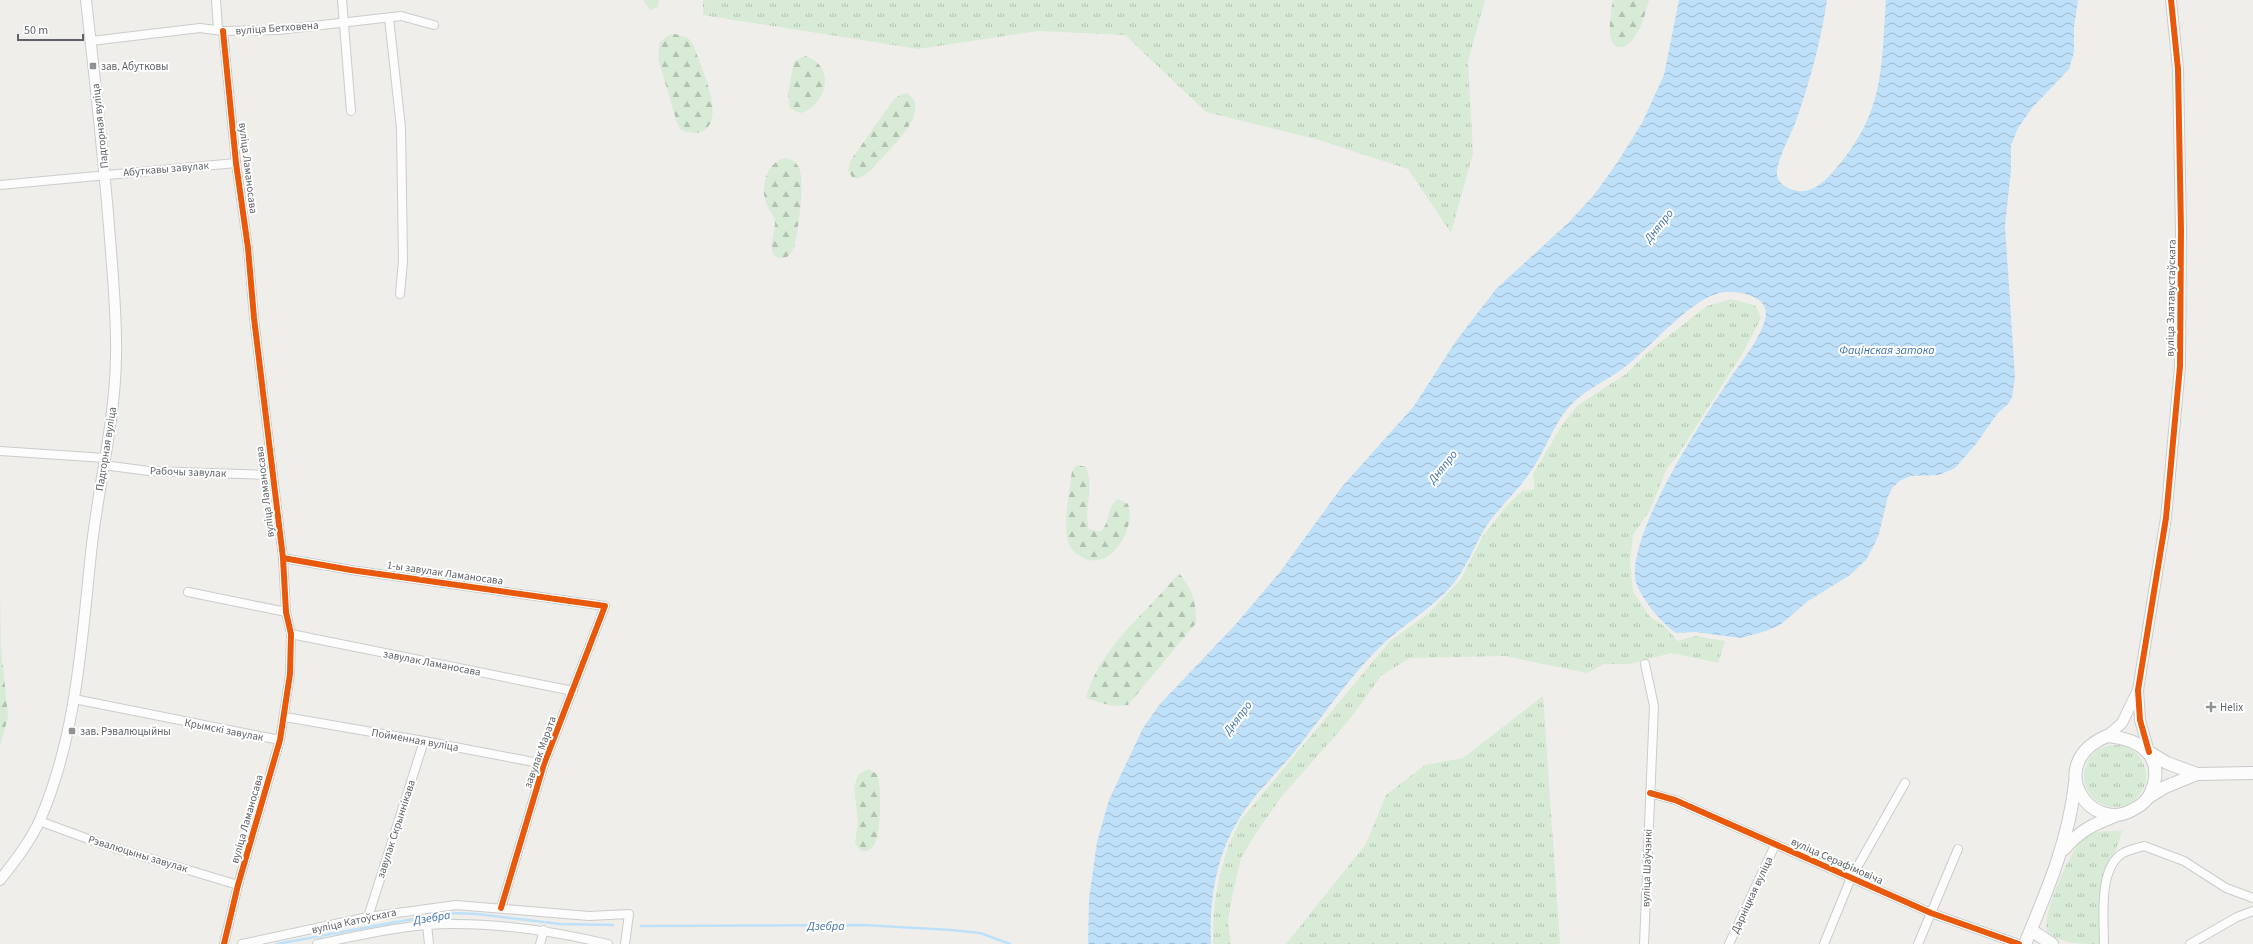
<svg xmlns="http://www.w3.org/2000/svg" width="2253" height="944" font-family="'Source Sans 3',sans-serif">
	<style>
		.grass { fill: url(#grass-tufts) }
		.forest { fill: url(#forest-firs) }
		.water { fill: url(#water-waves) }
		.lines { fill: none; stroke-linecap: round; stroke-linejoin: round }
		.stream { stroke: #bfe0f9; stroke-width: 2.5 }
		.minor-casing { stroke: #cbcccc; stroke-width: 10 }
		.tertiary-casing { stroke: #cbcccc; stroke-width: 12 }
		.secondary-casing { stroke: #cacacb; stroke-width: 14 }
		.minor { stroke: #fdfcfc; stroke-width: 8 }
		.tertiary { stroke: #fdfcfc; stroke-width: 10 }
		.secondary { stroke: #fdfcfc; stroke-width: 12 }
		.cycleway-casing { stroke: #fff; stroke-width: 8 }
		.cycleway { stroke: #e8590c; stroke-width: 6 }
		.poi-dot { fill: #919496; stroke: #fff; stroke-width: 1.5 }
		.labels { text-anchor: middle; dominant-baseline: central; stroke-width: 4; stroke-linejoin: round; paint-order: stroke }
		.street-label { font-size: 11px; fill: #5f6368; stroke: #fff }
		.poi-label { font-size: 11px; fill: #5f6368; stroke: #fff; text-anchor: start }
		.water-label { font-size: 12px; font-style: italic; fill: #4174aa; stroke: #fff }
	</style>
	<defs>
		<pattern id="grass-tufts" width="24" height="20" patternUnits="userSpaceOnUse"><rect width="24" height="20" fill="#d8ebd6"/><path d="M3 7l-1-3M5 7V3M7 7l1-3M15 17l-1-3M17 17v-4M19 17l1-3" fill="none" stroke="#b2c2b1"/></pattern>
		<pattern id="forest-firs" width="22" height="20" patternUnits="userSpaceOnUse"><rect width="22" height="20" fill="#d8ebd6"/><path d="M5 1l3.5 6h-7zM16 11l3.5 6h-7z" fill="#b2c2b1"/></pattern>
		<pattern id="water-waves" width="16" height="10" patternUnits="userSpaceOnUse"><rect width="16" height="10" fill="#bfe0f9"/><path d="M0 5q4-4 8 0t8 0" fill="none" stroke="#9eb9cd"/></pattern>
	</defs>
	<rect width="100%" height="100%" fill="#efeeea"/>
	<g class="grass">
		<polygon points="703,0 1485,0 1468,61 1473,153 1451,233 1408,169 1319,140 1206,112 1125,35 1038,31 918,49 703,15"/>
		<polygon points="1732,299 1756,306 1761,318 1744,351 1678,455 1667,468 1650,510 1633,535 1630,562 1633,592 1650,617 1664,626 1678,641 1695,636 1725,641 1718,663 1671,653 1630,664 1604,664 1587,673 1505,656 1410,658 1382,675 1349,720 1282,796 1256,833 1241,858 1232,897 1228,922 1231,944 1213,944 1214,908 1219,879 1227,849 1240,821 1390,641 1429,613 1461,579 1483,536 1504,509 1522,491 1534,489 1533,474 1563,424 1577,406 1626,374 1648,352 1707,306"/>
		<polygon points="1543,696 1560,944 1286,944 1366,844 1386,795 1425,765 1463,758"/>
		<circle cx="2115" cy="776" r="31"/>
		<path d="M2122,831L2111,865L2100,944C2081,944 2060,944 2047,931C2042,914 2070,850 2084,838C2094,830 2109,831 2122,831Z"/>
	</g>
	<g class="forest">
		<polygon points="643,0 659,0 658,7 650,10"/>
		<path d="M1613,0H1649C1646,12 1641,28 1634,38C1631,42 1626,47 1621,47C1604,50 1611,9 1613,0Z"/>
		<path d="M675,34L688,38L693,44C699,63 724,113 707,128C699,136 690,133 681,130L677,123L658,58L660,42L669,35Z"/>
		<path d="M805,56C839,67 824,108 800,113L790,108L788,94L794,61Z"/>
		<path d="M907,93C933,109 893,146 881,159C875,165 869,174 861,177C858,179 855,178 852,177L848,170L851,160L894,99L900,95Z"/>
		<path d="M785,158C790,159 795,161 798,166C806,178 798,230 795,245C792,250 790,258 783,258C763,259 776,232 775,222C774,215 768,210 766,203C760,186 767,162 785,158Z"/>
		<path d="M1077,465L1086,467C1095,488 1083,508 1089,529L1100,532C1111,523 1106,506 1118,499L1128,504C1137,529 1109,575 1080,556C1075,553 1070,548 1068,542C1063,526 1069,495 1071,478L1072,471Z"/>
		<path d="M1179,573C1193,591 1196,600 1196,623L1128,705L1112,706L1086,698C1100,646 1147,613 1179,573Z"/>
		<polygon points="0,593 1,647 8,716 0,747"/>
		<path d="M868,769L877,774C882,786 881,835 874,845C871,850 866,852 861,851L855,844L858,822L854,787L858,775Z"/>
	</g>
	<path class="water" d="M1679,0H1827C1821,41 1810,81 1796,121C1791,135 1776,160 1777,175C1778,183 1786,188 1794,190C1810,195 1823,183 1833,172C1884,114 1881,73 1886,0H2078L2074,27V52L2069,69L2032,108L2018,128L2011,145V170L2005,226L2015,378L2012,397L2008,404L1997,414L1976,444L1955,468L1939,475L1911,476L1901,480L1893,487L1888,496L1879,534L1873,547L1866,560L1850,575L1808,601L1780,625L1766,631L1741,638L1695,632L1676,633C1662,624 1637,594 1635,578C1630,531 1700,423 1727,383C1739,364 1757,344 1764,323C1767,314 1767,306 1759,300C1747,292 1729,290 1716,294C1687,303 1651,347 1626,366C1606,382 1580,391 1565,412C1552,429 1545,450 1533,468C1519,490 1499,507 1485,528C1474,546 1467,567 1453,584C1434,607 1407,622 1385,642C1351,674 1324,715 1295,751C1275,776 1250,797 1235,826C1215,861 1209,905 1211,944H1088L1089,899L1097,842L1109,800L1143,728L1160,704L1236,624L1280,572L1341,488L1414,406L1456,341L1496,289L1569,222L1594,195L1617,163L1642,123L1664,75Z"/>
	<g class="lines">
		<g class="stream">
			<polyline points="641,926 864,925 951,930 980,933 1010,944"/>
			<polyline points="277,944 396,922 453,913 477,914 560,924 613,925"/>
		</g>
		<g class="minor-casing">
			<g id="minor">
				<polyline points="216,0 218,29"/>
				<polyline points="342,0 351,111"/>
				<polyline points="389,18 401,128 403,261 400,294"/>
				<polyline points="223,31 236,163 248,248 254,318 283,558 286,612 291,634 290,674 280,740 238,885 224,944"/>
				<polyline points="91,41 200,28 223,31 278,30 401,16 434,25"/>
				<polyline points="0,185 236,163"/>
				<polyline points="0,451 105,458"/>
				<polyline points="103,465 149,471 273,475"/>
				<polyline points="283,558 351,570 605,606 544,764 501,908"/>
				<polyline points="188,592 286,612"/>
				<polyline points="291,634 573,691"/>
				<polyline points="74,699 280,740"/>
				<polyline points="285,717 424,741 544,764"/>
				<polyline points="1650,793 1675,800 1931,913 2019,944"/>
				<polyline points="39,821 102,844 238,885"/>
				<polyline points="368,917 424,741"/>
				<polyline points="427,925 429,944"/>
				<polyline points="242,944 368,917 456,905 589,916 629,914 625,944"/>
				<path d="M317,944C353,937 389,928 426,925C487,921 549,930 608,944"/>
				<polyline points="540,944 544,930"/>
				<polyline points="1644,944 1654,706 1645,664"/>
				<polyline points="1729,944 1775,845"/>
				<polyline points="1824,944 1851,878 1905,783"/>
				<polyline points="1918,944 1958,849"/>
				<path d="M2104,944C2104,918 2098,868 2123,853C2129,850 2137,848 2144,846L2184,861L2226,888L2253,898"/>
				<polyline points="2190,944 2237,917 2253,911"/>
			</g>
		</g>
		<g class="tertiary-casing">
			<g id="tertiary">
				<polyline points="2107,736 2122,723 2138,690"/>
				<polyline points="2149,752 2140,720 2138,690 2166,518 2180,366 2181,231 2178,69 2171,0"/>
				<path d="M0,880C15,861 30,842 40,820C75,739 81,650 90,563C96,494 115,426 116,357C117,317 113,278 110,239C104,159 95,80 86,0"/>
			</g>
		</g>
		<g class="secondary-casing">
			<g id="secondary">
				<path d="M2107,736C2140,739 2166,756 2151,792C2148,800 2142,805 2134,809C2091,836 2042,764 2107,736Z"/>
				<polyline points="2149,752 2167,763 2197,774 2253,773"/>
				<polyline points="2149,797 2165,787 2197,774"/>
				<path d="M2064,849C2081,830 2092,825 2115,816"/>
				<polyline points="2031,930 2052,944"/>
				<path d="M2025,944C2047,891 2069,840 2075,783"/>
			</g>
		</g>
		<use href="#minor" class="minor"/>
		<use href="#tertiary" class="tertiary"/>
		<use href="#secondary" class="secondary"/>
		<g class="cycleway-casing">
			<g id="cycleway">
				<polyline points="223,31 236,163 248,248 254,318 283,558 286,612 291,634 290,674 280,740 238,885 224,944"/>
				<polyline points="283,558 351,570 605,606 544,764 501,908"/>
				<polyline points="2149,752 2140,720 2138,690 2166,518 2180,366 2181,231 2178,69 2171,0"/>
				<polyline points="1650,793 1675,800 1931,913 2019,944"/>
			</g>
		</g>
		<use href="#cycleway" class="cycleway"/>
	</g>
	<g class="poi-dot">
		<rect x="89" y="62" width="8" height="8" rx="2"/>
		<path d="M2209 701h4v4h4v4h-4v4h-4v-4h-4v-4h4z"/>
		<rect x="68" y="727" width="8" height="8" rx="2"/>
	</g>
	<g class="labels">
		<g class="street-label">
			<text transform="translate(277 28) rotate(-4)">вуліца Бетховена</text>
			<text transform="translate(100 126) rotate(-96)">Падгорная вуліца</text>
			<text transform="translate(248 168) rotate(83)">вуліца Ламаносава</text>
			<text transform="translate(166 169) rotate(-5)">Абуткавы завулак</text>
			<text transform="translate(2171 298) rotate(-89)">вуліца Златавустаўскага</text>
			<text transform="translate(106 449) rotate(-81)">Падгорная вуліца</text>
			<text transform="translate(188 472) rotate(2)">Рабочы завулак</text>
			<text transform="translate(265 492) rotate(-97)">вуліца Ламаносава</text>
			<text transform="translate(445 573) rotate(8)">1-ы завулак Ламаносава</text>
			<text transform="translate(432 663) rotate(11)">завулак Ламаносава</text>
			<text transform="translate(224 730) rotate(11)">Крымскі завулак</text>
			<text transform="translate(415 740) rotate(10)">Пойменная вуліца</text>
			<text transform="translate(540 752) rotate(-70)">завулак Марата</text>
			<text transform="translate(247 819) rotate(-74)">вуліца Ламаносава</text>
			<text transform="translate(396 829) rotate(-72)">завулак Скрыннікава</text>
			<text transform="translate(138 854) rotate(17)">Рэвалюцыны завулак</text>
			<text transform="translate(1837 861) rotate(24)">вуліца Серафімовіча</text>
			<text transform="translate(1647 868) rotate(-88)">вуліца Шаўчэнкі</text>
			<text transform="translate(1752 895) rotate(-65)">Дарніцкая вуліца</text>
			<text transform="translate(354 921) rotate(-12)">вуліца Катоўскага</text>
		</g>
		<g class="poi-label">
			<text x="101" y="66">зав. Абутковы</text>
			<text x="2220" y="707">Helix</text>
			<text x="80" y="731">зав. Рэвалюцыйны</text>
		</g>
		<g class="water-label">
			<text transform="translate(1659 226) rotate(-51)">Дняпро</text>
			<text x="1887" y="350">Фацінская затока</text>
			<text transform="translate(1443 467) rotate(-51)">Дняпро</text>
			<text transform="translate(1238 718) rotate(-52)">Дняпро</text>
			<text transform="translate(432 918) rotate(-9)">Дзебра</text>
			<text x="826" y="926">Дзебра</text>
		</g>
	</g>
	<path d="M18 34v6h65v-6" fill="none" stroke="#5f6368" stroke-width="2"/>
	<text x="24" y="34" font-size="12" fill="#5f6368" stroke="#ffffff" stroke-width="3" paint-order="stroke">50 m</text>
</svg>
